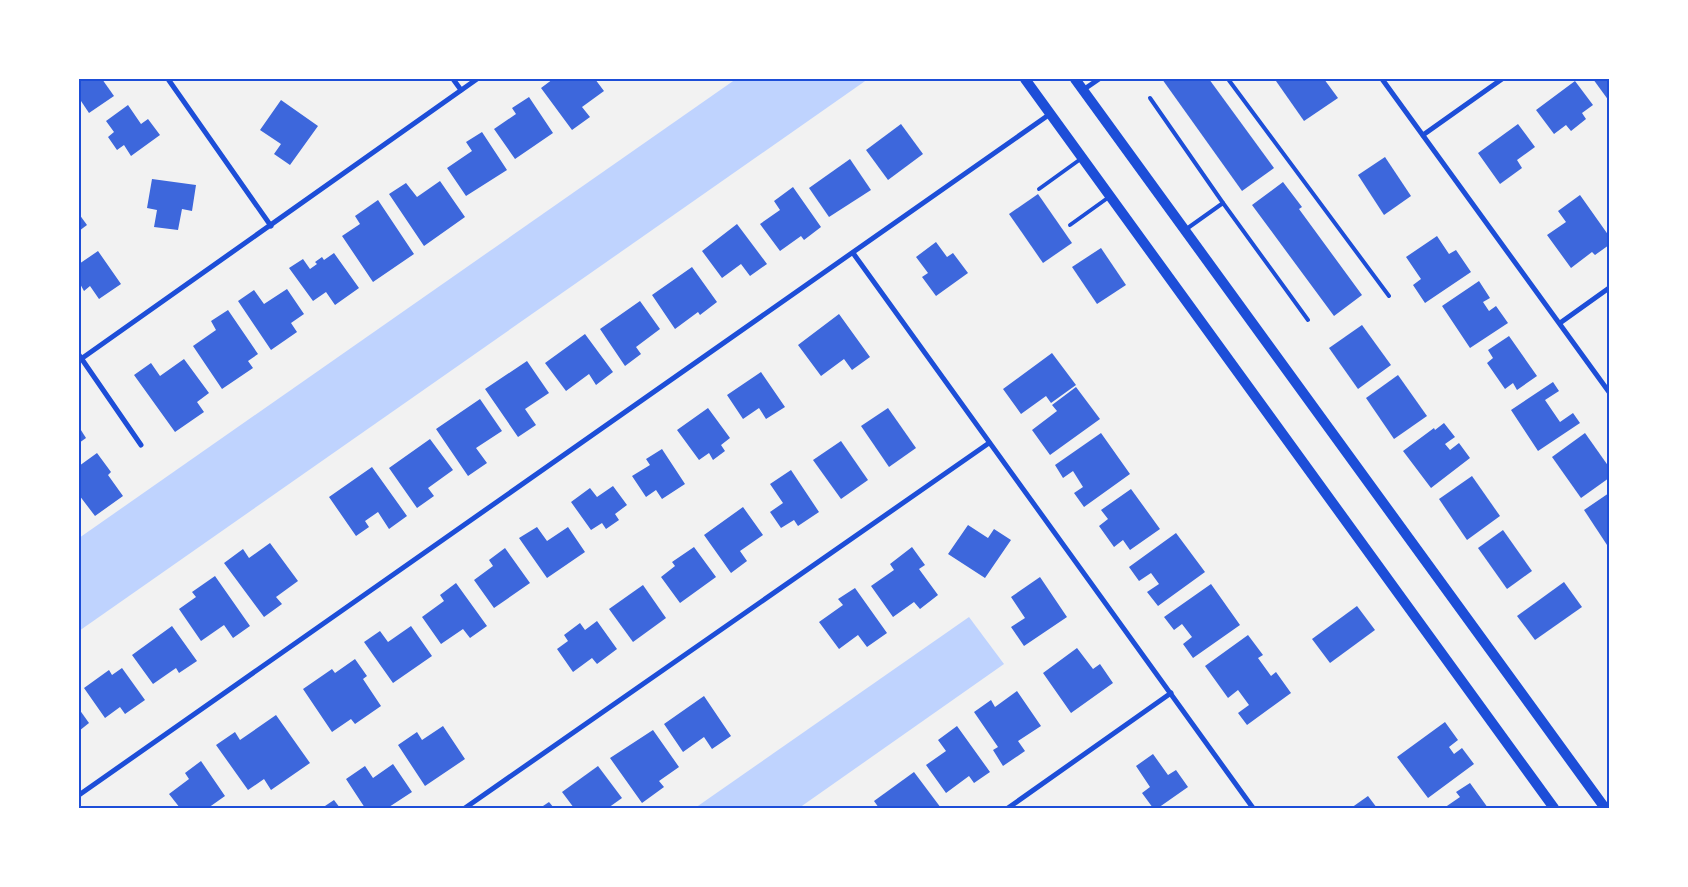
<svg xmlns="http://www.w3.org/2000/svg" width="1688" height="887" font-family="Helvetica,sans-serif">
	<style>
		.water { fill: #bfd3fe }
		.building { fill: #3d67dc }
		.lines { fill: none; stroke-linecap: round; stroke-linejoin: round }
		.service { stroke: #1d4ed8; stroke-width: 4 }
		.minor { stroke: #1d4ed8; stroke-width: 5 }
		.secondary { stroke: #1d4ed8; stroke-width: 10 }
		.neatline { fill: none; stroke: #1d4ed8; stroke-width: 2 }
	</style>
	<rect width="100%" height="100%" fill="#f2f2f2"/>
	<g class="water">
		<polygon points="736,79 868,79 79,631 79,538"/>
		<polygon points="969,617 1004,664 799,808 695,808"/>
	</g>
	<g class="building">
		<polygon points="79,79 102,79 114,96 89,113 79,98"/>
		<polygon points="553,79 561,80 595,79 604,91 582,107 590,117 572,130 541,88"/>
		<polygon points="1162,79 1209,79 1274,168 1242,191"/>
		<polygon points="1279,79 1324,79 1338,98 1304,121 1276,81"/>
		<polygon points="1593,79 1609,79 1609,101"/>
		<polygon points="1575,81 1593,105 1582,113 1586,119 1571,131 1566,125 1554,134 1536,110"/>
		<polygon points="529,97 553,133 515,159 494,129 516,114 512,108"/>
		<polygon points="281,100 318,126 290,165 274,154 281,144 260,130"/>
		<polygon points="128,105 141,124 148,119 160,135 131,156 124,145 117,150 108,137 114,132 106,121"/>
		<polygon points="901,124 923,154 888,180 866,150"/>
		<polygon points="1518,124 1535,147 1517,160 1522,168 1500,184 1478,153"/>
		<polygon points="482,132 507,170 466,196 447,168 472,151 466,142"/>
		<polygon points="1385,157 1411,196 1384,215 1358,175"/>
		<polygon points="850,159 871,190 829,217 809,188"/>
		<polygon points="152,179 196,185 192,211 182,209 178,230 154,227 157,210 147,208"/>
		<polygon points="440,181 465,217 424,246 389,194 406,183 417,197"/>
		<polygon points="1283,182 1302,207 1299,209 1362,295 1334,316 1252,205"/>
		<polygon points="793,187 821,227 804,240 801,236 780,251 760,224 780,210 774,201"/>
		<polygon points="1038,194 1072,243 1043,263 1009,214"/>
		<polygon points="1580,195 1609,236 1609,245 1595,255 1592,252 1571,268 1547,235 1566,222 1558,211"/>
		<polygon points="378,200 414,254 373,282 342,236 360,224 355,216"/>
		<polygon points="79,214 87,225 79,231"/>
		<polygon points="737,224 767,264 750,276 741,264 722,278 702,251"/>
		<polygon points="1437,236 1449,254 1456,250 1471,272 1425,303 1413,285 1421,279 1406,257"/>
		<polygon points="936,242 947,257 953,253 968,273 936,296 922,277 928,273 916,257"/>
		<polygon points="1101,248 1126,285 1097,304 1072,267"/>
		<polygon points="98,251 121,284 99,299 90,286 84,291 79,282 79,264"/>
		<polygon points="334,253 359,288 335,305 326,292 313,301 289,268 303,259 310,269 317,264 315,262 322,257 324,260"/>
		<polygon points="692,267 717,302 700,315 698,312 675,329 652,295"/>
		<polygon points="1479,281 1490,298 1483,302 1489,311 1496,306 1508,323 1470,348 1442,306"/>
		<polygon points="287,289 304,314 291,323 297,332 271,350 238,301 254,290 264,304"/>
		<polygon points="640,301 660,329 636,347 641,354 625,366 600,329"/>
		<polygon points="228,310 258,354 248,361 253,368 222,389 193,346 216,330 211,321"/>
		<polygon points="839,314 870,357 852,370 844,359 821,376 798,345"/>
		<polygon points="1362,325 1391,365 1358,389 1329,348"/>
		<polygon points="585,334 613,372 596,385 589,374 566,391 545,363"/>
		<polygon points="1509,336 1537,376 1517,390 1513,383 1505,389 1487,363 1493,358 1488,350"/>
		<polygon points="1052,353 1076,385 1051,403 1046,396 1021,414 1003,389"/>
		<polygon points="184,359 209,393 197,402 204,412 175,432 134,375 151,363 160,376"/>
		<polygon points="527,361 549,393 525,409 536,425 518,437 485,389"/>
		<polygon points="761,372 785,407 766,419 759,408 743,419 727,395"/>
		<polygon points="1398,375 1427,416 1394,439 1366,398"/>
		<polygon points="1553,382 1559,391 1545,400 1560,422 1573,413 1580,423 1538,451 1511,410"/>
		<polygon points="1076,387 1100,419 1050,455 1032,430 1057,411 1052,405"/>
		<polygon points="480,399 502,431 476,448 487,463 468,476 436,429"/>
		<polygon points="708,408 730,438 721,445 725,451 713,460 709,453 699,460 677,430"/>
		<polygon points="888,408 916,448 889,467 861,426"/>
		<polygon points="1444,423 1455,437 1445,444 1450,450 1459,443 1470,458 1431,488 1403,451 1434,428 1435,430"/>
		<polygon points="79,427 86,438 79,443"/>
		<polygon points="1101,433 1130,474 1084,507 1074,493 1083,487 1073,471 1063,478 1055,465"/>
		<polygon points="1585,433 1609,467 1609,478 1581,498 1552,457"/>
		<polygon points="430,439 453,470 428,488 434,496 417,508 389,468"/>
		<polygon points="841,441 868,480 841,499 813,460"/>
		<polygon points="662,449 685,484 662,499 656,490 646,497 632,476 650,465 646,459"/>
		<polygon points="97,453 111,472 108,475 123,496 95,516 79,495 79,466"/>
		<polygon points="372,467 407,516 389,529 378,512 365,521 369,527 356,536 329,497"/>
		<polygon points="791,470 819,512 798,526 794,520 781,528 770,512 783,503 770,484"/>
		<polygon points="1472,476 1500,516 1467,540 1439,499"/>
		<polygon points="613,486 627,505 615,514 619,520 606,529 602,523 591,530 571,502 590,488 597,497"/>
		<polygon points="1131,489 1160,529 1130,550 1123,540 1114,547 1099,526 1108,519 1101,510"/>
		<polygon points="1609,493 1609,548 1584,510"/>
		<polygon points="743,507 763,535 740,551 747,561 731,573 704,535"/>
		<polygon points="968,525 988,538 994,529 1011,540 985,578 948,554"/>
		<polygon points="537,527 547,541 568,527 585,552 547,578 519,538"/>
		<polygon points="1503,530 1532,571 1507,589 1478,548"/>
		<polygon points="1176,533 1205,572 1158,606 1147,592 1159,584 1151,573 1139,581 1129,567"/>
		<polygon points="270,543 298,581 276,597 282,604 264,617 224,563 243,549 249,558"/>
		<polygon points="694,547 716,577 680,603 661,577 675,566 672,562"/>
		<polygon points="912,547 925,565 919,569 938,595 920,609 914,602 893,617 871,586 894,570 890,564"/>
		<polygon points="505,548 530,583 494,608 474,580 493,566 489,560"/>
		<polygon points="215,576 250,626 233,638 224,625 201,641 179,609 196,597 192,592"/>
		<polygon points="1040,577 1067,617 1024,646 1011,627 1025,618 1011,597"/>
		<polygon points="1564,582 1582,607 1535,640 1517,616"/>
		<polygon points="456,583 487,626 470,638 463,629 441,644 422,617 444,601 440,595"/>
		<polygon points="1211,584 1240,625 1193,658 1183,644 1192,637 1182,624 1174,630 1164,617"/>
		<polygon points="643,585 666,618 633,642 609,609"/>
		<polygon points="855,588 887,633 867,647 858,635 839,649 819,622 843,605 838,599"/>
		<polygon points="1357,606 1375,630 1330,663 1312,639"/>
		<polygon points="597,621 617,649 597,664 592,658 573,672 557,649 568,641 564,635 580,623 585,630"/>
		<polygon points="172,626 197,661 179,673 176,668 153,684 132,655"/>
		<polygon points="411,626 432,656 393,683 364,642 380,631 388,642"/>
		<polygon points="1248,635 1263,655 1258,658 1271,676 1276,672 1291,693 1247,725 1238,713 1249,705 1238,690 1228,698 1205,666"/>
		<polygon points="1077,648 1093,669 1100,664 1113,683 1071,713 1043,673"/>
		<polygon points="355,659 367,676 363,679 381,706 355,724 351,719 332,732 303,689 332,669 335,673"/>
		<polygon points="122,668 145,700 125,714 120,707 105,718 84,688 109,670 112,675"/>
		<polygon points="1017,691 1041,726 1018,741 1025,751 1003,766 993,750 998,747 974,712 991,700 995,707"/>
		<polygon points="704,696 731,736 712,749 704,737 683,752 664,724"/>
		<polygon points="79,709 89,723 79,731"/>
		<polygon points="276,715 310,763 271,790 264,779 248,790 216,745 235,732 240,740"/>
		<polygon points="1445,722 1458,740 1449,747 1454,754 1462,748 1474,764 1428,798 1397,757"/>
		<polygon points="443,726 465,759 425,786 398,745 417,732 422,740"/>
		<polygon points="957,726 990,772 974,783 969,776 946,793 926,765 946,751 938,740"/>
		<polygon points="653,730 679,767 659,781 664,787 642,803 610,758"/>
		<polygon points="1153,754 1168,775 1176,770 1188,787 1158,808 1153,808 1142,793 1150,787 1136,766"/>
		<polygon points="201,761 225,796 208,808 180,808 169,794 189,779 185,773"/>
		<polygon points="393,764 412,792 389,807 390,808 365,808 346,779 365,766 373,778"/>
		<polygon points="598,766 622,798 608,808 574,808 562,792"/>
		<polygon points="914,772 941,808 879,808 874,801"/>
		<polygon points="1470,783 1488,808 1444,808 1460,797 1456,792"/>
		<polygon points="1368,796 1377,808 1351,808"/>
		<polygon points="334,800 340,808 322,808"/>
		<polygon points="549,802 554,808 540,808"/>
	</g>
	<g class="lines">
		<g class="service">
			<polyline points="1228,79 1389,296"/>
			<polyline points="1150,98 1223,203"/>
			<polyline points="1039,189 1082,158"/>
			<polyline points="1070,225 1109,197"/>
			<polyline points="1185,230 1223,203 1308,320"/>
		</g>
		<g class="minor">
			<polyline points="168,79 271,226"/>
			<polyline points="453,79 461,90"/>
			<polyline points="1382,79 1609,392"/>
			<polyline points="1083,90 1099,79"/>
			<polyline points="1423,135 1502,79"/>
			<polyline points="853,253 1253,808"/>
			<polyline points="1560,323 1609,288"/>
			<polyline points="79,355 141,445"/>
			<polyline points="81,359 477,79"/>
			<polyline points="79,795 1050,114"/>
			<polyline points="465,808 989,443"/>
			<polyline points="1008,808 1171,693"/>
		</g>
		<g class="secondary">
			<polyline points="1025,79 1554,808"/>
			<polyline points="1075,79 1605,808"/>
		</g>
	</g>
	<rect width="1688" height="887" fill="none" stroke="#ffffff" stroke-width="160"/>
	<rect x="80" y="80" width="1528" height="727" class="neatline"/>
</svg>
